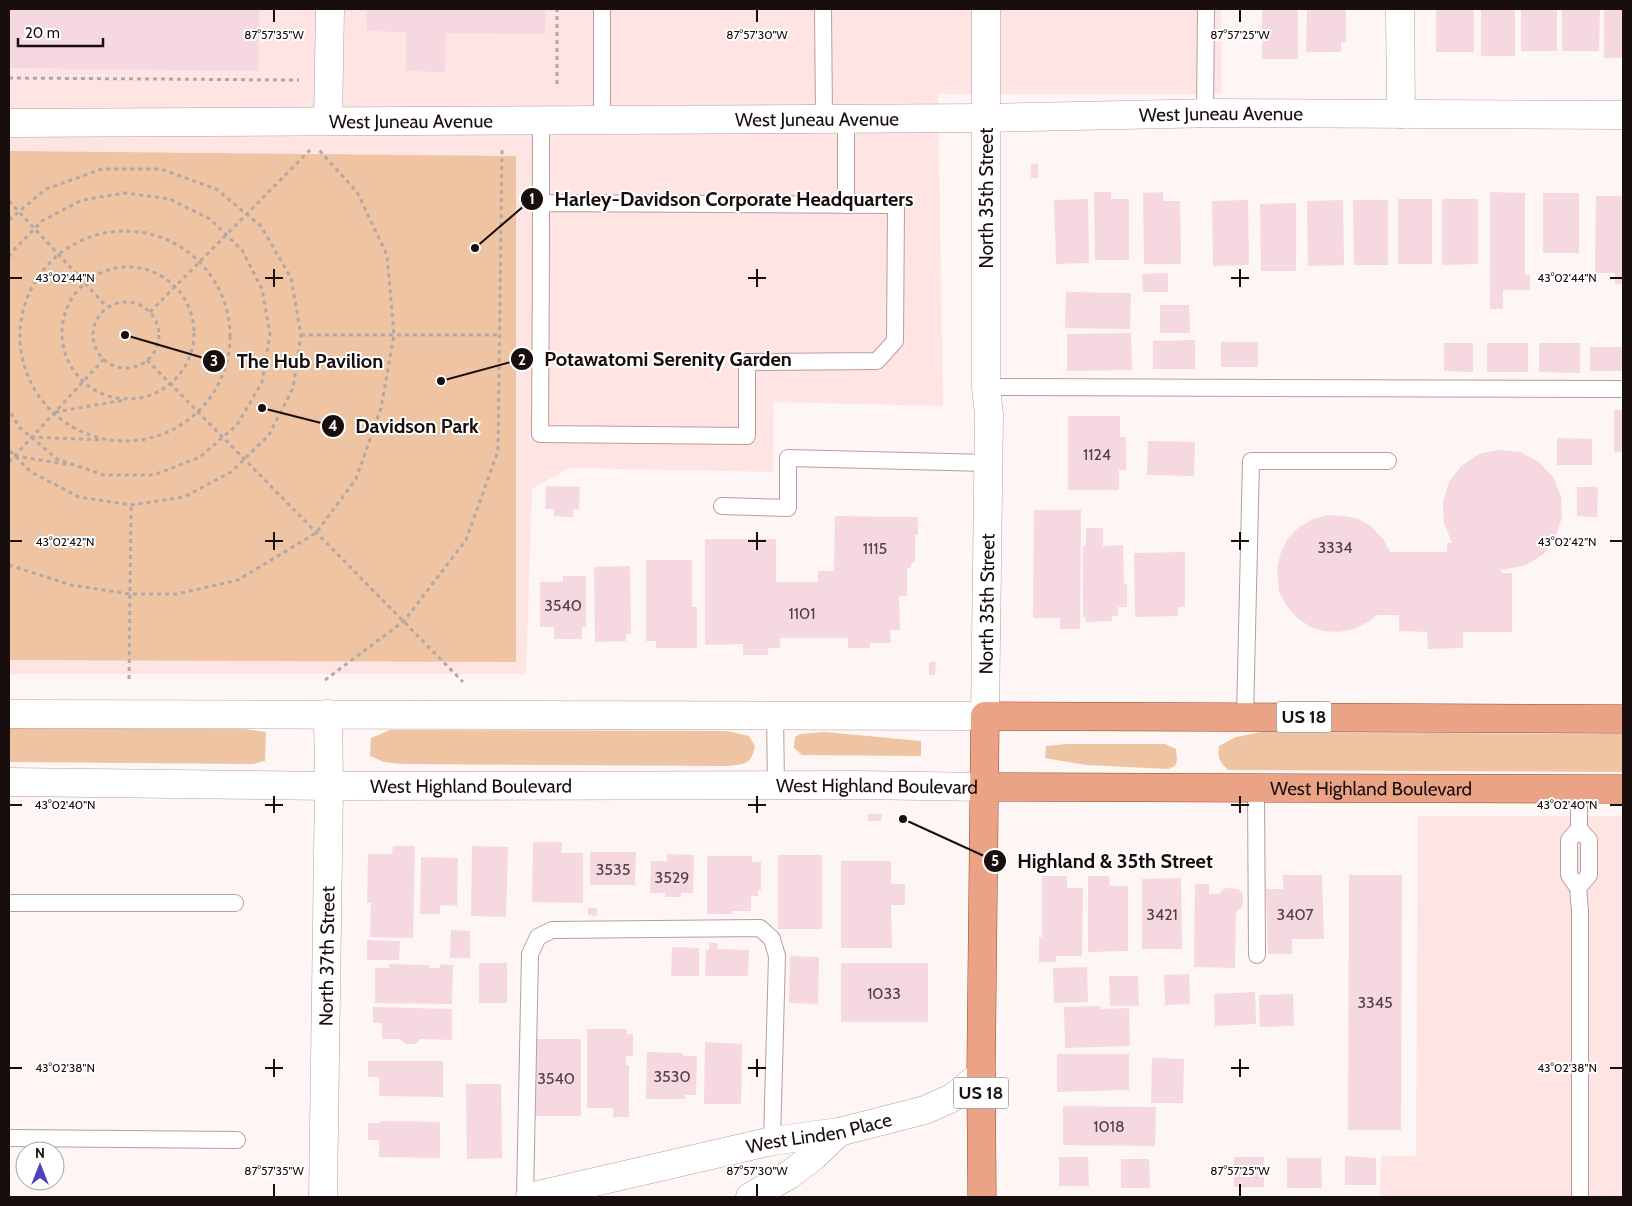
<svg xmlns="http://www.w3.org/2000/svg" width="1632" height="1206" font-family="Cabin,sans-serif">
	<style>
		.built { fill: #fee5e3 }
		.green { fill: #eec4a2 }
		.building { fill: #f6d8e0 }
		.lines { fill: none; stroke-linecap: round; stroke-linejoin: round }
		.service-casing { stroke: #bb9c9b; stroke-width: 18 }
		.minor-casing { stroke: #bb9c9b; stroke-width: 29 }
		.tertiary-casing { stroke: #bb9c9b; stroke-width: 29 }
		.secondary-casing { stroke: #bb9c9b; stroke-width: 29 }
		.primary-casing { stroke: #984728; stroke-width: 29 }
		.path { stroke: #b1a8a7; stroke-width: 3; stroke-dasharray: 4 4; stroke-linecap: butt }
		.service { stroke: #fff; stroke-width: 16 }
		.minor { stroke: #fff; stroke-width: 28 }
		.tertiary { stroke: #fff; stroke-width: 28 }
		.secondary { stroke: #fff; stroke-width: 28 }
		.primary { stroke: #eba386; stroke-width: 28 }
		.ticks { fill: none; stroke: #190e0e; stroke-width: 2 }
		.labels { text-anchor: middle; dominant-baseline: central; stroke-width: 4; stroke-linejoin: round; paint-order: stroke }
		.number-label { font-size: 16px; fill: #504042 }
		.shield { fill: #fff; stroke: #5e5656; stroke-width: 1 }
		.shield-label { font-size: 18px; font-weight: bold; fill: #190e0e }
		.street-label { font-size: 19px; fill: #190e0e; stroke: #fff }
		.ticks-label { font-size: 12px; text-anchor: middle; fill: #190e0e; stroke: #fff; stroke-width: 4; stroke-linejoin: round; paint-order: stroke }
		.leader { fill: none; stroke: #190e0e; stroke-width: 2 }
		.callout-dot { fill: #190e0e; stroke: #fff; stroke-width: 2 }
		.mark-label { font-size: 15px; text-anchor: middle; font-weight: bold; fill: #fff }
		.callout-label { font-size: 20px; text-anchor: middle; font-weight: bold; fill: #190e0e; stroke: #fff; stroke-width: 4; stroke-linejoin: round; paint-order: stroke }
	</style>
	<rect width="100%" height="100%" fill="#fdf6f5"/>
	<g class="built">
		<polygon points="9,9 1221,9 1222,94 938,94 943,406 774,402 773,472 569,468 532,489 526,674 9,674"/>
		<polygon points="1418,816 1623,816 1623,1197 1380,1197 1381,1156 1416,1156"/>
	</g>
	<g class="green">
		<polygon points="9,151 516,156 516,662 9,660"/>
		<polygon points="9,728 245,729 266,732 265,761 253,764 9,762"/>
		<path d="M390,730L727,731L749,736L755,746C751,765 745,764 727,766L402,764L384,762L370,756L371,738Z"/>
		<polygon points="825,732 921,741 921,756 802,755 794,748 795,737 800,734"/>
		<path d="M1261,732L1623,734V772L1228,770C1218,760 1218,759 1219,746L1236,737Z"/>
		<polygon points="1066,744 1165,744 1176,749 1177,760 1175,766 1168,769 1086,765 1045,758 1046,746"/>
	</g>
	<g class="building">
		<polygon points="9,9 259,9 258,71 9,68"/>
		<polygon points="366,9 546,9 545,34 446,33 445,72 406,71 406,32 367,31"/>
		<rect x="1262" y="9" width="36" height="50"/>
		<polygon points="1307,9 1346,9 1346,42 1341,42 1341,52 1306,52"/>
		<rect x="1436" y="9" width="38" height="43"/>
		<rect x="1481" y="9" width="34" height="47"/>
		<rect x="1521" y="9" width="36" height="42"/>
		<polygon points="1562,9 1600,9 1599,51 1562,51"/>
		<rect x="1604" y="9" width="19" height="49"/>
		<rect x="1031" y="164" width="7" height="14"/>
		<polygon points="1094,192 1111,192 1111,199 1129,199 1129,260 1095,260"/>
		<polygon points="1163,192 1163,201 1180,201 1181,264 1144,264 1143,193"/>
		<polygon points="1490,192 1525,193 1525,275 1530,275 1530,290 1503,290 1503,309 1490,309"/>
		<rect x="1543" y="193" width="36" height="60"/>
		<polygon points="1596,196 1623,196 1623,284 1615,284 1615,273 1595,273"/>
		<polygon points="1088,199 1089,263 1056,264 1054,200"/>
		<rect x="1398" y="199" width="34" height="65"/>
		<polygon points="1442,199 1478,199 1478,264 1442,265"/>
		<polygon points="1248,200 1249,265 1213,266 1212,201"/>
		<polygon points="1343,200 1344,265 1308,266 1307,201"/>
		<polygon points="1353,200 1388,200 1388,265 1354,265"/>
		<polygon points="1296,203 1296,271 1261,271 1260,204"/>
		<polygon points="1168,273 1168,292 1143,292 1142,274"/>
		<polygon points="1066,292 1131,293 1130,329 1065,328"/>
		<polygon points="1160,305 1189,305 1190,333 1160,333"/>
		<polygon points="1131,333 1132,370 1067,371 1067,334"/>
		<polygon points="1195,340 1195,369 1153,369 1153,341"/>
		<rect x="1221" y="342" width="37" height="25"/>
		<polygon points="1444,343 1473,343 1473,372 1444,371"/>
		<rect x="1487" y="343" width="41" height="29"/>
		<polygon points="1539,343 1580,343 1580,373 1539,372"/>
		<rect x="1590" y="347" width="33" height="24"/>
		<rect x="1614" y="410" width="9" height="42"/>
		<polygon points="1068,416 1120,416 1120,437 1126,437 1126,470 1119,470 1119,490 1068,490"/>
		<polygon points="1557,438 1592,439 1592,465 1557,465"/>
		<polygon points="1148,441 1195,442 1194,476 1147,475"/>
		<polygon points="1499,450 1520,452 1539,462 1553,477 1561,496 1562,517 1556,536 1544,554 1526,565 1501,570 1501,573 1512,573 1512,632 1463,632 1463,648 1428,649 1427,632 1399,631 1399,615 1377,615 1368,622 1354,629 1339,632 1323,631 1309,626 1296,617 1286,605 1279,591 1277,568 1281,552 1288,538 1299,527 1313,519 1328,515 1343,516 1359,519 1372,527 1383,539 1390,552 1447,552 1447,543 1452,543 1444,523 1443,502 1449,482 1461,466 1479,454"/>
		<polygon points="546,486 580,487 579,509 573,509 573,517 554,516 554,509 545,509"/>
		<polygon points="1577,487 1598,487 1597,517 1577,516"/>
		<polygon points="1034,510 1081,510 1080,629 1060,629 1060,618 1033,618"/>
		<polygon points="835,516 918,517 918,535 915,535 915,562 912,562 911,568 907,568 907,596 899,596 900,630 890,630 891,643 870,643 870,648 848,648 848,638 780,638 780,648 768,648 768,655 743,655 743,644 705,645 705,539 776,539 776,582 818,582 818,571 834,571"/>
		<polygon points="1086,528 1103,528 1103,546 1123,545 1124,584 1127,584 1127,607 1118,607 1118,616 1112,616 1112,621 1086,622 1086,617 1083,617 1083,546 1086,546"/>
		<polygon points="1185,552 1185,607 1178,607 1178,616 1135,617 1134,553"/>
		<polygon points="646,560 692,560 692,607 697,607 697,648 656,648 656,641 646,641"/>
		<polygon points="630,566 631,634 626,634 626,641 595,642 594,567"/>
		<polygon points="563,576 586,576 586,627 582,627 582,639 554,639 554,627 540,627 540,582 563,582"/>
		<polygon points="929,662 936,662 935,675 929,675"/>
		<polygon points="868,814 882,814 881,821 868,821"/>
		<polygon points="533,842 562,842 561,853 583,853 583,903 532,902"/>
		<polygon points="393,846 415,846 413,938 370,937 371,903 367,903 368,854 392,854"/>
		<polygon points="472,846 508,847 506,917 471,916"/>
		<polygon points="590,852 636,852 635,885 590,885"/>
		<polygon points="667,854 694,855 693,893 681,893 681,897 665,897 665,893 650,893 651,861 667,861"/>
		<rect x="778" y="855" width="44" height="74"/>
		<polygon points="707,856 752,856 752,862 761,862 761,890 758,890 758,896 751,896 751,911 732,911 732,914 707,914"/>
		<polygon points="421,857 458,858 457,906 440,905 440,914 420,914"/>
		<polygon points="841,861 891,861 891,884 905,884 905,905 891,905 892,948 841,948"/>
		<polygon points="1283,875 1322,875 1324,939 1292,939 1292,954 1268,954 1266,889 1283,889"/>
		<polygon points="1349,875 1402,875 1401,1130 1348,1130"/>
		<polygon points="1042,876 1067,876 1067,888 1083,888 1082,956 1056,956 1056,962 1039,962 1039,937 1042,937"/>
		<polygon points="1088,876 1109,876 1110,886 1128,886 1128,951 1088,952"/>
		<polygon points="1181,878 1182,949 1142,949 1142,879"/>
		<polygon points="1195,884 1209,884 1209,894 1219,894 1225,888 1238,889 1243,894 1243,906 1236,912 1235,968 1194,967"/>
		<polygon points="588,908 597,908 597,916 588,915"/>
		<polygon points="451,930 470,931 470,958 450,958"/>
		<polygon points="367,940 400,941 399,960 367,960"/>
		<polygon points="709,943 718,943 717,949 749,950 748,976 705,976 706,950 709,950"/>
		<polygon points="672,947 699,948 699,976 671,976"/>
		<polygon points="790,956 819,957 818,1004 789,1003"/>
		<rect x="479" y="963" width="28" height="40"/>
		<rect x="841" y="963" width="87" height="59"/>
		<polygon points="389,964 429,965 429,968 440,968 440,964 453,965 452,1004 375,1003 375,968 389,968"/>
		<polygon points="1087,967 1088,1002 1054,1003 1053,968"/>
		<polygon points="1189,974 1190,1004 1165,1005 1164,975"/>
		<polygon points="1109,976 1138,976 1139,1006 1110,1006"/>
		<polygon points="1255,992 1256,1024 1215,1026 1214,994"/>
		<polygon points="1293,994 1294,1026 1260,1027 1259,995"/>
		<polygon points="1100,1006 1100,1009 1129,1008 1130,1046 1065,1048 1064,1007"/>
		<polygon points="373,1007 452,1009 452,1040 420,1039 416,1044 406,1044 400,1039 382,1039 382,1023 373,1023"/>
		<polygon points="587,1029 627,1029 627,1034 633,1034 633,1056 626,1056 626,1065 629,1065 629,1117 613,1117 613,1108 587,1108"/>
		<rect x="531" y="1039" width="50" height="77"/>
		<polygon points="705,1042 742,1044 741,1104 704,1104"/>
		<polygon points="647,1052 683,1053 683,1056 697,1056 696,1095 685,1095 685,1099 646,1099"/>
		<polygon points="1057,1054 1129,1054 1129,1090 1057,1092"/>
		<polygon points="1152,1058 1184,1059 1183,1103 1151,1103"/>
		<polygon points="368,1061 443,1061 443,1097 379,1096 379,1077 368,1077"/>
		<polygon points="466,1084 501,1084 502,1158 467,1159"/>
		<polygon points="1063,1106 1156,1107 1155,1146 1063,1145"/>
		<polygon points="380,1121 440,1122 440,1158 379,1157 379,1140 368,1140 368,1123 380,1123"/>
		<polygon points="1345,1156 1376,1158 1376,1185 1345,1185"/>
		<polygon points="1059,1157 1088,1157 1089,1186 1059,1186"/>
		<rect x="1234" y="1157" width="30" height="30"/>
		<polygon points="1287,1158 1321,1158 1322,1188 1287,1188"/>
		<polygon points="1121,1159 1149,1159 1150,1188 1121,1188"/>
	</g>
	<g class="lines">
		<g class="service-casing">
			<g id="service">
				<polyline points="602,9 602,119"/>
				<polyline points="823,9 824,119"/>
				<polyline points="1205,113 1206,9"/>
				<polyline points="846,119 846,205"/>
				<path d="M541,120C541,225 541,329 540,434L747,436V362L877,361L895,341L896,205L541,203"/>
				<polyline points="986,387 1623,389"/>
				<polyline points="722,506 788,508 788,458 988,463"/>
				<polyline points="775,716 776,786"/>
				<polyline points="1245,717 1251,461 1388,461"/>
				<polyline points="1256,788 1257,955"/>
				<polyline points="1579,789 1579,829"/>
				<polygon points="1579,829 1589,840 1589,875 1578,888 1569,875 1569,840"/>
				<polyline points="1578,888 1580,911 1580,1197"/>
				<polyline points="9,903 235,903"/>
				<polyline points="9,1138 237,1140"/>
				<polyline points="525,1197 530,954 538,937 552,930 760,928 772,939 777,956 772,1141"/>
			</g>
		</g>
		<g class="minor-casing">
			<g id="minor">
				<polyline points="1400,9 1401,114"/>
				<polyline points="328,121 330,9"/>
				<path id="s1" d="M9,123L986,118L1217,113L1623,115"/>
				<path id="s2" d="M323,1197L329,786L328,714"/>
				<path id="s3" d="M530,1197L772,1141L839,1132L925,1110L952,1098L981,1075"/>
			</g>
		</g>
		<g class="tertiary-casing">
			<g id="tertiary">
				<polyline points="9,714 985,716"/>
				<path id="s4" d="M9,782L329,786L858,785L985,787"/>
			</g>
		</g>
		<g class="secondary-casing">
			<g id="secondary">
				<path id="s5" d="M985,716L989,415L986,387V9"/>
				<polyline points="750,1197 789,1175 814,1156 839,1132"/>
			</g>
		</g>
		<g class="primary-casing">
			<g id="primary">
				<path id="s6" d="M985,787L1623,789"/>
				<polyline points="982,1197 981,1075 985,716 1623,719"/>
			</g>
		</g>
		<g class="path">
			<polyline points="9,78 299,80"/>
			<polyline points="557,84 557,9"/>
			<polyline points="9,201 107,307"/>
			<polyline points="9,220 46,189 102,169 161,169 216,189 261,226 291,278 301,335 293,388 269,435 231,472 184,497 131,505 79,497 31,472 9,450"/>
			<circle cx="125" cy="336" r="105"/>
			<polyline points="9,257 11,253 42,221 82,200 125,193 170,199 210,219 242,250 262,289 270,334 262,382 237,425 200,457 154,475 104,475 57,459 19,427 9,410"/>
			<circle cx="128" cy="333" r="66"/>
			<circle cx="126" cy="335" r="33"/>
			<polyline points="150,312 310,150"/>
			<polyline points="301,335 500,335"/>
			<polyline points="147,360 463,682"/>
			<polyline points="55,412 125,400"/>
			<polyline points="31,437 103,440"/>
			<polyline points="15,456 71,465"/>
			<polyline points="9,462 104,359"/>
			<polyline points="9,565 71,585 130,594 177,594 238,580 316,533 356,479 381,408 394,335 387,255 357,192 319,150"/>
			<polyline points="129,679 131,505"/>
			<polyline points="325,680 404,621 466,540 498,451 502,149"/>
		</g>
		<use href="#service" class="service"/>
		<use href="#minor" class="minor"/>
		<use href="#tertiary" class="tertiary"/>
		<use href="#secondary" class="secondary"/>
		<use href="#primary" class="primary"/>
	</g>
	<path class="ticks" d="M274,10V22M757,10V22M1240,10V22M274,269V287M757,269V287M1240,269V287M10,278H22M265,278H283M748,278H766M1231,278H1249M1610,278H1622M274,532V550M757,532V550M1240,532V550M10,541H22M265,541H283M748,541H766M1231,541H1249M1610,541H1622M274,796V813M757,796V813M1240,796V813M10,805H22M265,805H283M748,805H766M1231,805H1249M1610,805H1622M274,1059V1077M757,1059V1077M1240,1059V1077M10,1068H22M265,1068H283M748,1068H766M1231,1068H1249M1610,1068H1622M274,1184V1196M757,1184V1196M1240,1184V1196"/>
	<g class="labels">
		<g class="number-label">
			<text x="1097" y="454">1124</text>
			<text x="1335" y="547">3334</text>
			<text x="875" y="548">1115</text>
			<text x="563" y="605">3540</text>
			<text x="802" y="613">1101</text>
			<text x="613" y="869">3535</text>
			<text x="672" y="877">3529</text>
			<text x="1162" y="914">3421</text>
			<text x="1295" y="914">3407</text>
			<text x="884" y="993">1033</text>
			<text x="1375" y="1002">3345</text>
			<text x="672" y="1076">3530</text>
			<text x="556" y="1078">3540</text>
			<text x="1109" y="1126">1018</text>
		</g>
		<g class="shield">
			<rect x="1276.5" y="701.5" width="55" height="31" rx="4"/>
			<rect x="953.5" y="1077.5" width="55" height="31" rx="4"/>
		</g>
		<g class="shield-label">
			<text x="1304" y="717">US 18</text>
			<text x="981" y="1093">US 18</text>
		</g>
		<g class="street-label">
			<text stroke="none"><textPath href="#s1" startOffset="1212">West Juneau Avenue</textPath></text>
			<text stroke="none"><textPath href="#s1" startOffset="808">West Juneau Avenue</textPath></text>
			<text stroke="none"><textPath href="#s1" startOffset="402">West Juneau Avenue</textPath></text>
			<text transform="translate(986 198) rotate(-90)">North 35th Street</text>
			<text stroke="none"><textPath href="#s5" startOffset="112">North 35th Street</textPath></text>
			<text stroke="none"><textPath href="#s4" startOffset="462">West Highland Boulevard</textPath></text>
			<text stroke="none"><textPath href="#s4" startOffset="868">West Highland Boulevard</textPath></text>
			<text stroke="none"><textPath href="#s6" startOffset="386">West Highland Boulevard</textPath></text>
			<text stroke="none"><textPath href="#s2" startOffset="241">North 37th Street</textPath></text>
			<text stroke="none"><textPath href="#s3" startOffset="296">West Linden Place</textPath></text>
		</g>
	</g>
	<g class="ticks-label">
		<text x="274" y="39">87°57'35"W</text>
		<text x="757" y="39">87°57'30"W</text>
		<text x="1240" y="39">87°57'25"W</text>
		<text x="65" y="282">43°02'44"N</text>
		<text x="1567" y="282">43°02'44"N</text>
		<text x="65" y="546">43°02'42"N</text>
		<text x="1567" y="546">43°02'42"N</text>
		<text x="65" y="809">43°02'40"N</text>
		<text x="1567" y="809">43°02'40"N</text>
		<text x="65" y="1072">43°02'38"N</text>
		<text x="1567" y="1072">43°02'38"N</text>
		<text x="274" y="1175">87°57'35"W</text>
		<text x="757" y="1175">87°57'30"W</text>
		<text x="1240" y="1175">87°57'25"W</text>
	</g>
	<path class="leader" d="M475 248L532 199M441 381L522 359M125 335L214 361M262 408L333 426M903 819L995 861"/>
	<g class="callout-dot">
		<circle cx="475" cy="248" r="5"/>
		<circle cx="441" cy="381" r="5"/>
		<circle cx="125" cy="335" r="5"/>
		<circle cx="262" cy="408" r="5"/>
		<circle cx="903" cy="819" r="5"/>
		<circle cx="532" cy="199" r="12"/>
		<circle cx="522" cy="359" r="12"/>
		<circle cx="214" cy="361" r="12"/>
		<circle cx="333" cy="426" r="12"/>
		<circle cx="995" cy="861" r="12"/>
	</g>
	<g class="mark-label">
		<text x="532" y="204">1</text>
		<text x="522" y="365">2</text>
		<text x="214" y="366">3</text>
		<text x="333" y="431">4</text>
		<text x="995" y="866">5</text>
	</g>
	<g class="callout-label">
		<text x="734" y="206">Harley-Davidson Corporate Headquarters</text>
		<text x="668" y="366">Potawatomi Serenity Garden</text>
		<text x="310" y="368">The Hub Pavilion</text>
		<text x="417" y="433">Davidson Park</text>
		<text x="1115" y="868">Highland &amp; 35th Street</text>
	</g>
	<rect width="1632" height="1206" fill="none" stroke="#190e0e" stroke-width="20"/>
	<g transform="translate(40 1166)"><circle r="24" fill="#ffffff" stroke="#a39f9f"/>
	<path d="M0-4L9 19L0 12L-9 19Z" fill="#4f43bb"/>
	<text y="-8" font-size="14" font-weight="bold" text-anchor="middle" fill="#190e0e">N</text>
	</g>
	<path d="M18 38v8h85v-8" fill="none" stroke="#190e0e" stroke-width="2.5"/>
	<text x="25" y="38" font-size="15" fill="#190e0e" stroke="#ffffff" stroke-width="4" paint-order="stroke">20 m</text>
</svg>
